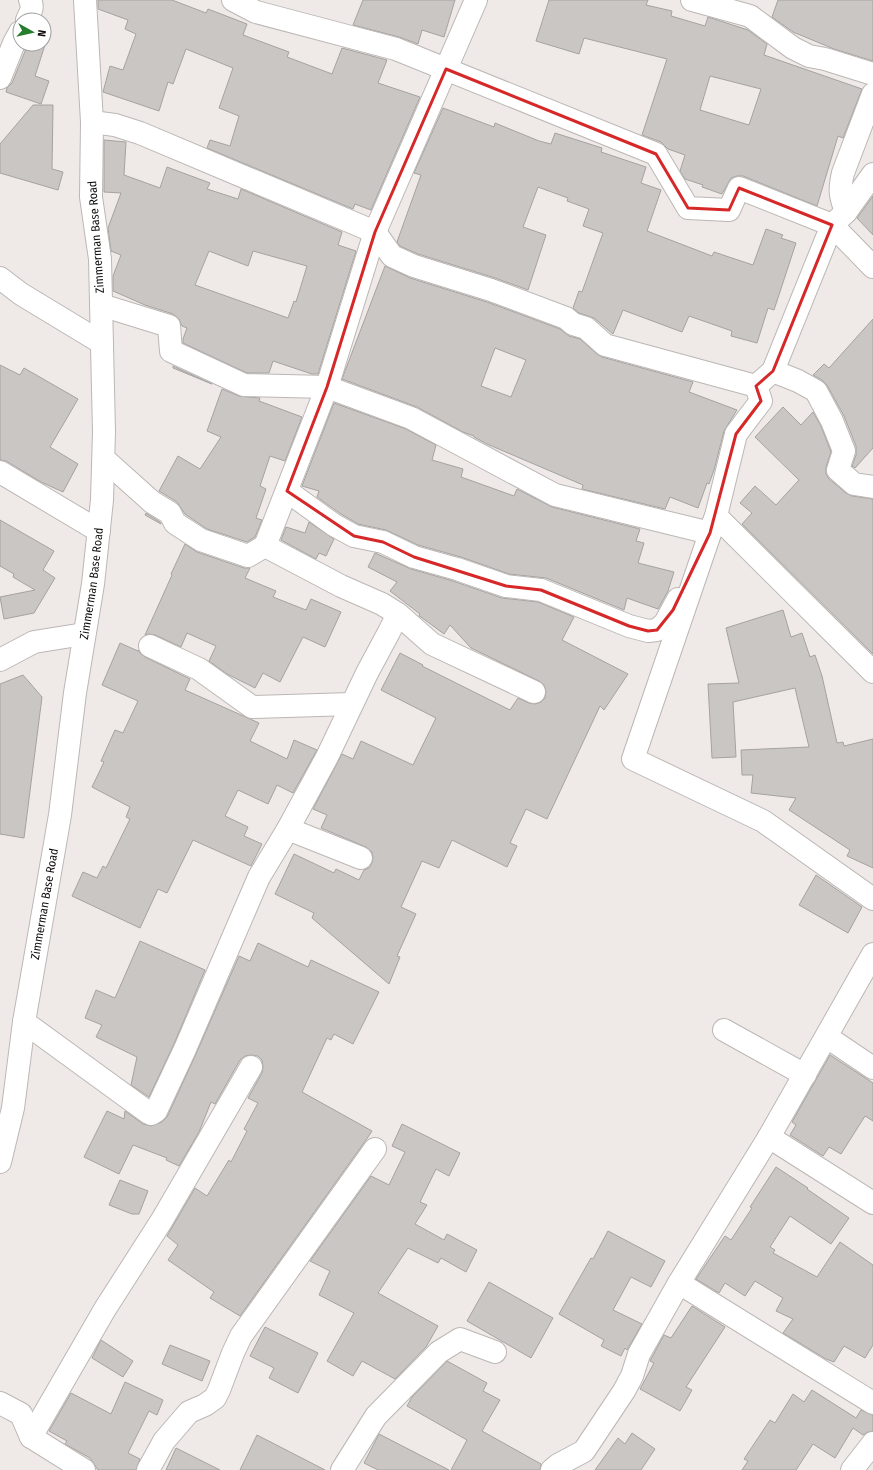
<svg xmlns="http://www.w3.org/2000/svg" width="873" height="1470" font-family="'Fira Sans Condensed',sans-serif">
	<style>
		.building { fill: #cac6c3; stroke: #a6a29f; fill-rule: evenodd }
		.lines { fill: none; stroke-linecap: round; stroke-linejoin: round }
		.minor-casing { stroke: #bcb7b5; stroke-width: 24 }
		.minor { stroke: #fff; stroke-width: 22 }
		.marked { fill: none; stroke: #d62828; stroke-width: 3; stroke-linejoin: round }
		.labels { text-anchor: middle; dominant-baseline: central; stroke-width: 3.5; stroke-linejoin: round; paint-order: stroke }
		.street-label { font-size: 12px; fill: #0e0d0c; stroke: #fff }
	</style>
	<rect width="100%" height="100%" fill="#efeae8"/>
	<g class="building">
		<polygon points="98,0 172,0 206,13 208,9 247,24 243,35 289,52 287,57 332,74 342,48 387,60 378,83 420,97 371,210 355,204 353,209 207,148 210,140 230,146 239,116 219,108 233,68 186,49 173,84 168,82 159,111 103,92 110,66 123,70 136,34 125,29 128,20 98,9"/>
		<polygon points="363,0 455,0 444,37 422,30 418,44 399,37 353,25"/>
		<path d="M549,0H648L646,5L672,11L671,16L705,26L708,17L748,30L767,44L764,55L862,89L843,138L838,136L817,206L743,176H737L731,178L722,194L702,187L703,185L685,179L680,171L685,155L668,149L661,142L642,135L667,59L584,38L579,54L536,41ZM710,76L761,89L749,125L700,110Z"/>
		<polygon points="778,0 873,0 873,61 834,49 793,32 772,17"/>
		<polygon points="28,44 45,45 35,76 49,81 41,104 6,92 7,88 12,83"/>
		<polygon points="33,105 53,105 52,169 63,172 58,190 0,173 0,144"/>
		<polygon points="443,108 494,127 495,123 539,141 551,144 555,133 602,148 601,152 646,167 641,183 661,190 647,231 712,256 714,252 753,265 766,229 783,235 781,238 796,243 774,310 768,308 757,343 731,336 732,331 689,316 682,332 623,310 613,334 594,318 579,313 573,308 579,291 582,292 603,233 583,226 589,209 567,201 568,198 538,187 523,227 546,235 528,290 495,278 418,254 400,246 397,242 421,175 414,173"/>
		<path d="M104,140L126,142L124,175L160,188L167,167L210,183L207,189L238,199L241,189L342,232L338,245L356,251L318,374H312L273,361L269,373H247L183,343V339L187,328L182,326L179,319L173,314L145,305L113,291V276L121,255L111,251L108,228L121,193L104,192ZM209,251L248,266L253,251L307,266L296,302L294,301L288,318L195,285Z"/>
		<polygon points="873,196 873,235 857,218"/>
		<path d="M385,266L410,278L487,302L560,329L569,336L580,339L597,354L602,357L693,382L689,392L737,410L724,431L714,470L709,484L707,483L698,508L670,497L665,509L582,489L583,485L487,444L474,437V436L463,432L417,407L342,379ZM495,348L526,360L511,397L481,386Z"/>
		<polygon points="873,319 873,448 855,468 852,466 856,455 856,446 844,416 827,385 822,380 813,375 824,364 829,368"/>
		<polygon points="0,365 20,375 24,368 78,399 50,447 78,464 63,492 41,482 6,461 0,460"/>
		<polygon points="173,366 212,384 173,368"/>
		<polygon points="222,389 239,396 260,398 259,401 302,417 285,461 270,456 260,486 266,489 256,518 262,520 255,537 247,542 207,529 185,514 177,502 159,491 178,456 200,469 221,437 207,431"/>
		<polygon points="334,403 406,429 436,445 432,460 463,469 461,477 514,496 517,489 552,507 640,529 636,541 644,543 638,563 674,572 668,591 658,609 627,598 624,610 546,578 509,574 461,557 418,545 386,530 358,524 341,514 317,497 319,491 302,486"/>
		<polygon points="783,407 801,425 813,412 821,426 831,452 826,467 826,474 829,479 846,493 852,496 873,499 873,654 742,524 752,513 740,503 755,486 776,505 799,480 755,437"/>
		<polygon points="146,513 160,522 161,524 145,515"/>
		<polygon points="0,520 54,551 43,570 55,578 34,613 4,619 0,597 35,590 13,577 14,574 0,566"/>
		<polygon points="309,522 334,539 326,556 319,553 316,559 281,540 286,527 305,533"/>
		<polygon points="185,544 197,552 244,568 250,568 245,578 276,591 273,597 306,610 311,599 341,612 325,647 303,637 280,682 263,673 255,688 227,674 209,661 216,646 187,633 181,647 155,635 149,634 145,635 172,575 171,574"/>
		<polygon points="375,553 411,569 453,581 502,598 538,602 574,617 562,640 628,674 604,710 600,706 547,819 526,809 510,843 517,846 507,867 452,840 439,868 422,861 401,907 416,914 397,956 400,957 389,984 312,918 314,913 275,894 294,854 334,873 336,869 359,880 364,870 369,868 372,863 373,857 372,852 366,847 321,828 327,815 313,809 342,754 353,759 361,741 413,765 436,718 381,690 400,653 423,665 422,666 510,710 518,698 529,703 535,704 541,702 545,698 546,691 544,685 539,681 471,648 450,625 444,634 421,617 419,616 420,614 390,591 397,582 368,567"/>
		<polygon points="783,610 791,637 802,633 810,657 815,655 822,676 837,743 843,742 844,746 873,739 873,868 847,856 850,850 789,810 796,798 751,793 753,775 742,775 741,750 809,747 795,688 733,702 736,757 712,758 708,684 739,683 726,628"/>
		<polygon points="120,643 138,651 138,650 140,653 145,657 190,679 185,690 259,723 250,741 287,759 294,740 317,750 293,793 277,785 268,804 238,790 225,816 248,827 244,836 262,844 251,866 193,840 167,893 158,889 140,928 72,896 83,872 97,878 103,866 106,868 130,819 126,817 130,807 92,787 104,762 101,761 115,730 123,733 138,701 102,685"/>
		<polygon points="23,675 42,697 24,838 0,834 0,684"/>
		<polygon points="816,875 862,907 848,933 799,905"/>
		<polygon points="140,941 205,970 174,1044 149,1097 131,1085 137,1057 96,1037 102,1025 85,1018 96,990 115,998"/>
		<polygon points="258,943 308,967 311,960 379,992 353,1044 334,1034 331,1040 327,1038 302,1092 372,1131 366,1140 240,1316 210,1298 214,1292 168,1260 178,1245 167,1236 195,1188 207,1196 229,1160 231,1162 247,1131 244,1129 258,1103 248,1098 262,1073 263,1067 262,1060 258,1056 251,1055 245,1056 240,1060 215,1104 211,1102 199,1132 179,1166 166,1160 167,1158 133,1145 119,1174 84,1157 107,1111 124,1119 125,1111 143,1124 151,1126 162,1122 167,1117 196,1054 239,956 250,961"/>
		<polygon points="830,1055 873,1083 873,1121 865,1116 841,1154 829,1147 823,1156 790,1135 796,1125 792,1122"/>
		<polygon points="402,1124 460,1153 449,1176 436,1169 420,1202 427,1205 415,1224 444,1240 447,1234 477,1250 466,1272 441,1258 438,1263 408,1248 378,1293 438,1326 426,1347 395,1379 362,1361 353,1376 327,1361 354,1313 319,1295 330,1271 310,1261 371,1176 389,1185 405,1152 392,1146"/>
		<polygon points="776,1167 808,1188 807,1189 849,1218 831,1244 790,1216 770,1247 775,1250 773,1253 817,1277 840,1242 873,1265 873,1345 865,1358 844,1346 834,1362 826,1359 783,1333 793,1319 776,1311 783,1298 755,1281 745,1296 725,1283 719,1293 696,1279 725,1236 731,1240 752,1208 750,1207"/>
		<polygon points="120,1180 148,1191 139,1214 132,1214 109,1205"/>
		<polygon points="608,1231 665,1261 651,1287 631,1277 613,1310 642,1324 627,1350 625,1348 621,1356 601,1346 604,1340 559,1314 591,1258 593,1259"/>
		<polygon points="489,1282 553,1318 531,1358 467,1321"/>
		<polygon points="692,1306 725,1327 686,1387 692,1390 680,1411 640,1389 654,1363 650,1361 651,1359 664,1335 671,1338"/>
		<polygon points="265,1327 318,1353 298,1393 269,1378 274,1368 250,1356"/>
		<polygon points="101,1340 133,1361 123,1377 92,1358"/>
		<polygon points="170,1345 210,1361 202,1381 162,1364"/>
		<polygon points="447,1361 487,1383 483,1391 500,1400 482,1431 541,1464 540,1470 451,1470 467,1440 407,1406 412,1397"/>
		<polygon points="125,1382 163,1400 157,1415 149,1411 128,1453 140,1459 136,1470 98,1470 90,1458 65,1444 67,1441 49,1431 71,1393 111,1414"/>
		<polygon points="812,1390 856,1418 861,1410 873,1415 873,1431 868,1432 863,1435 853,1428 835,1458 813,1444 796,1470 742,1470 748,1461 744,1459 770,1420 775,1423 793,1394 804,1402"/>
		<polygon points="632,1433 655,1449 641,1470 595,1470 618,1438 625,1444"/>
		<polygon points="379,1434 449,1470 378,1470 364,1463"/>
		<polygon points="257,1435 325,1470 240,1470"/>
		<polygon points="176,1448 220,1470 166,1470"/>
	</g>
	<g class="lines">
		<g class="minor-casing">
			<g id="minor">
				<polyline points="233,0 256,12 396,49 656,154 688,208 729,210 739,188 832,225 873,267"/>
				<polyline points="692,0 750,16 793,48 809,56 825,59 873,74"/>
				<path d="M27,20C30,13 34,8 30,0"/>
				<polyline points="0,78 14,43 20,32"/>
				<polyline points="92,122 115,125 140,133 375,232 392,256 414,266 491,290 566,318 573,324 586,328 605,345 756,386"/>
				<path d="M846,212C840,196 839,190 843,173L873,94"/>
				<polyline points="0,278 21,294 102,343"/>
				<polyline points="101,305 169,326 171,351 244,385 327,387 411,418 555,495 710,533 716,516 736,434 761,401 756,386 773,371 832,225 846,212 873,174"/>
				<polyline points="773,371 798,381 816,391 832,421 844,451 838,470 854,484 873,487"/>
				<polyline points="0,472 99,531"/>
				<polyline points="287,491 334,525 354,536 383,542 414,557 457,569 506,586 541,590 629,626 648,631 657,630 665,623 678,599"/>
				<polyline points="265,546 327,387 375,232 476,0"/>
				<polyline points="398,614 432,644 534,692"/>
				<polyline points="150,646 199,669 252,707 352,704"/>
				<polyline points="0,660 34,642 84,634"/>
				<polyline points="873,672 716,516 633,759 763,821 873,899"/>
				<polyline points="288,829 361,858"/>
				<polyline points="24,1022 149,1113 151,1114 156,1111 185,1049 259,877 288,829 327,757 367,673 389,632 398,614 382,604 341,586 265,546 248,556 201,540 175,523 170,513 152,502 104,459"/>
				<polyline points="724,1030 805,1075"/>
				<polyline points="827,1037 873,1068"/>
				<polyline points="769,1137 873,1203"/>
				<path id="s1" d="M0,1162L13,1108L24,1022L60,815L75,693L93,584L102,500L104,432L100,259L91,197L92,122L85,0"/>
				<polyline points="679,1283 873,1403"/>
				<polyline points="0,1403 21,1414 31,1437 84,1470"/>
				<polyline points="31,1437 105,1309 162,1220 251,1067"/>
				<polyline points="148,1470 164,1441 189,1412 205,1405 215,1398 219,1390 233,1353 241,1336 375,1149"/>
				<polyline points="342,1470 376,1416 439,1352 460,1339 495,1352"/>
				<polyline points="552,1470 558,1465 584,1451 624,1391 632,1376 639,1354 679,1283 769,1137 873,954"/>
				<polyline points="852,1470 873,1443"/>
			</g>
		</g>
		<use href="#minor" class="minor"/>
	</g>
	<path class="marked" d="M446,69L656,154L688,208L729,210L739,188L832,225L773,371L756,386L761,401L736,434L710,533L673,610L657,630L648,631L629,626L541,590L506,586L414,557L383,542L354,536L287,491L327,387L375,232Z"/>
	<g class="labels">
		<g class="street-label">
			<text transform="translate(96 237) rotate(-94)">Zimmerman Base Road</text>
			<text stroke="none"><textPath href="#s1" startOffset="586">Zimmerman Base Road</textPath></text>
			<text stroke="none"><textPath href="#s1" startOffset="262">Zimmerman Base Road</textPath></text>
		</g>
	</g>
	<g transform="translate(32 32) rotate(98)"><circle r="19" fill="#ffffff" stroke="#9f9e9e"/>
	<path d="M0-3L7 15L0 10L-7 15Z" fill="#267d2b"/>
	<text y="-6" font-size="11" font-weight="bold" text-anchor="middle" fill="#0e0d0c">N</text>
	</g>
</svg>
